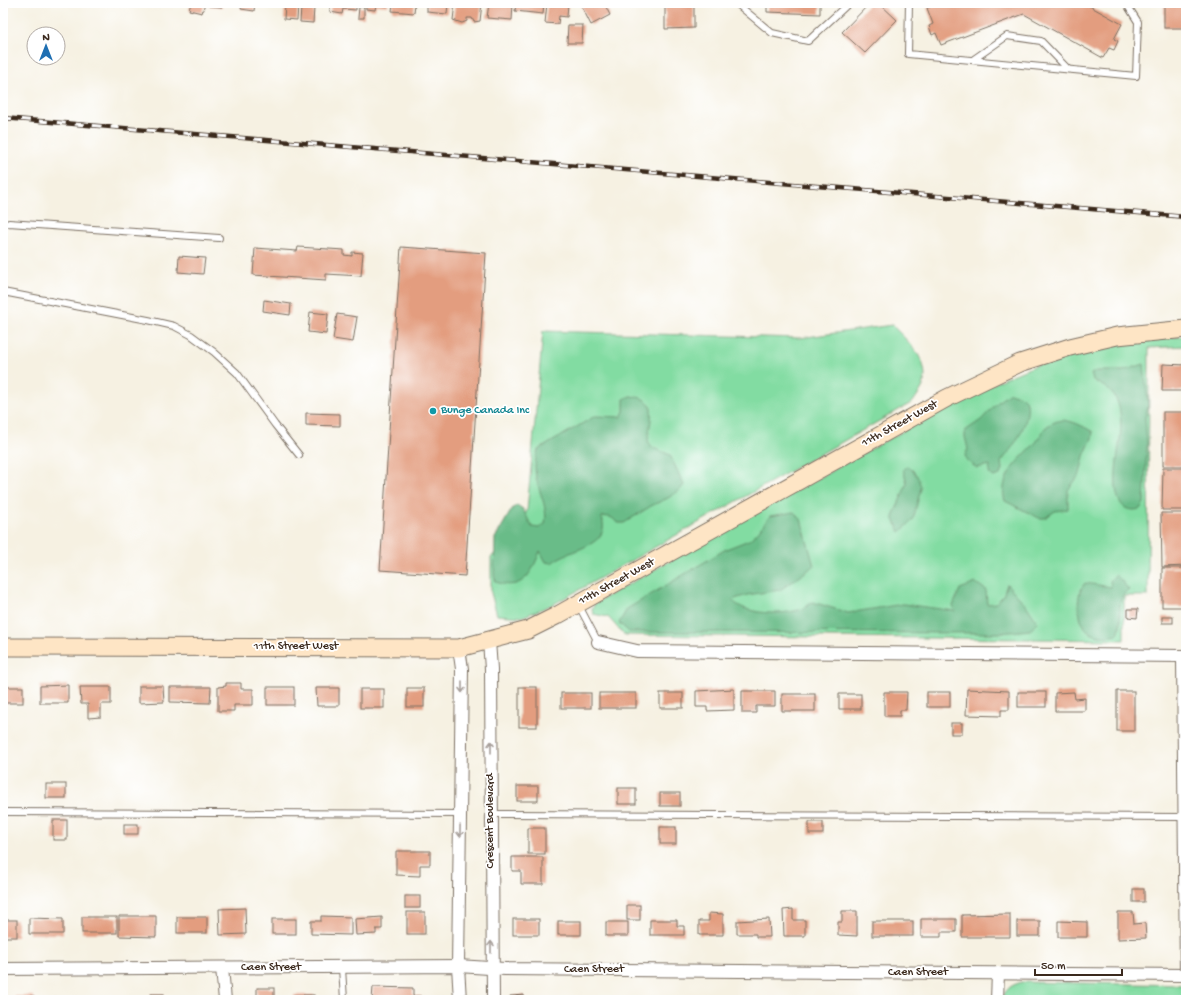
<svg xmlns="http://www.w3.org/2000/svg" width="1189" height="1003" font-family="'Gochi Hand',sans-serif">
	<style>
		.green { fill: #82dca2; stroke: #5e8360 }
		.forest { fill: #69bc88; stroke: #527353 }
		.building { fill: #e39d7f }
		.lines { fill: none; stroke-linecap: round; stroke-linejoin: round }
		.lane-casing { stroke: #7c7063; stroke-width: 8 }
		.street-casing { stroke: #7c7063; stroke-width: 14 }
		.secondary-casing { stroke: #7c7063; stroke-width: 19 }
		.lane { stroke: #fff; stroke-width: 6 }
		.street { stroke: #fff; stroke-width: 12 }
		.secondary { stroke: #fee5c5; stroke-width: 17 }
		.rail-casing { stroke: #3b2a1e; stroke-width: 4.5 }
		.rail { stroke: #fff; stroke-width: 3; stroke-dasharray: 9; stroke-linecap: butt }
		.oneway { stroke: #a79f9a }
		.culture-dot { fill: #0f9aa8; stroke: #fff; stroke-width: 1.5 }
		.labels { text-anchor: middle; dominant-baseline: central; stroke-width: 3.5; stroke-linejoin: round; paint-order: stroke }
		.culture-label { font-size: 12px; fill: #0d838f; stroke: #fff; text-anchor: start }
		.street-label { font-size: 12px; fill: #3b2a1e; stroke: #fff }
	</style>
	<rect width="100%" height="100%" fill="#fff"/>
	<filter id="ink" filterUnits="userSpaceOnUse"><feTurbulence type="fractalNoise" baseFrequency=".025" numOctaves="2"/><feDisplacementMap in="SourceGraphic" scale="8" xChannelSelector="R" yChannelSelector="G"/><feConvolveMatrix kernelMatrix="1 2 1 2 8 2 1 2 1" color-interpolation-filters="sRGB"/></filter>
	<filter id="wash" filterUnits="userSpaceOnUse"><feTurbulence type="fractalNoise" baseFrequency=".012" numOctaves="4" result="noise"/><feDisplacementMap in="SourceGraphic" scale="16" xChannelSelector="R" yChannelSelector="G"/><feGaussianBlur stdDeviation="0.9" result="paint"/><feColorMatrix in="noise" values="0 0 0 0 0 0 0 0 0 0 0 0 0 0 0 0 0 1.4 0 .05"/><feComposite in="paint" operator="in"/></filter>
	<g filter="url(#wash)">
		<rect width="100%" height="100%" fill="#f6f1e2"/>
		<g class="green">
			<path d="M892,325C907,341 932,361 923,386C921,391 916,397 913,402L554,604L522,617L497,615L491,593V558L527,511L543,331L800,338Z"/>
			<polygon points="1186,336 1186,346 1149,348 1148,596 1124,596 1124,640 624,635 608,617 593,614 592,609 595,603 941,410 1005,378 1049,360 1116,344"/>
			<path d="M1022,982L1186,985V1000H1002C1005,989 1011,985 1022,982Z"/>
		</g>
		<g class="forest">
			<path d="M1144,364L1148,406L1145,418L1147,444L1144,503L1140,509C1104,518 1118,457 1120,439C1121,427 1122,410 1116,399C1110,388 1102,386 1093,380L1091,374L1097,371H1123Z"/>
			<path d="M1010,393L1022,397L1027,402C1030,424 1014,446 1001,462L1002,469L1000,475L994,477L989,474L990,465L977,468L967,461L965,455L968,449L965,437V431L981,420L999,401Z"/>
			<path d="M630,396C662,398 649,421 648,441L652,447L670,455L684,485L679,491L668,498L651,506L624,523H617C613,517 609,516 602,517C602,520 604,525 603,529C600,548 564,551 552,563L546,562L540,551C532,573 523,592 496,582L494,576L495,538L512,509L517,505L523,509L532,527L539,528L545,524C550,499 527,481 538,450L595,416L621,417L624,411V399Z"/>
			<path d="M1062,420C1073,421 1083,426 1093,432L1092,438L1084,456L1080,474L1068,490V509L1055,511L1045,518H1039L1005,501C1002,492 1004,485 1007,477C1013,463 1027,453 1037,441C1040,437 1042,432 1045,428C1049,424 1056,421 1062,420Z"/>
			<polygon points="909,466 918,477 921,488 913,520 900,532 893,517 907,483 903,469"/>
			<path d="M794,512L801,519L814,566L780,590L747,595L732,600C745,615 780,615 799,610C803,609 808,605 813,602L848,613L903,604L955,611L953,606L960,589L976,583L986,590L987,604L996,603L1003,596L1007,584L1026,605L1038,623L1030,630L999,633L629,632L619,623L627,609L726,549L749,540L757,533L770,516Z"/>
			<path d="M1115,575L1120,579L1129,590C1112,599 1126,622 1117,635C1095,640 1082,633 1079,610C1078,599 1078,592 1085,583L1111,587L1110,581Z"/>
		</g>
		<g id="blocks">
			<g class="building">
				<polygon points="191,3 205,3 202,13 189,10"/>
				<polygon points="210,3 222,3 222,7 209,6"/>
				<polygon points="242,3 255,3 254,11 241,9"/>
				<polygon points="331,3 356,3 356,10 343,9 342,14 330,12"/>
				<polygon points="366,3 388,3 388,6 376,5 375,10 366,9"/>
				<polygon points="393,3 415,3 414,13 392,11"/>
				<polygon points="427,3 448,3 447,14 427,12"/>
				<polygon points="455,3 482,3 480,21 474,22 472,18 467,18 467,21 462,23 453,20"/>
				<polygon points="489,3 513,3 512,20 487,18"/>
				<polygon points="516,3 544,3 543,14 515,11"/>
				<polygon points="547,3 568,3 567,17 559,16 558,24 545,23"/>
				<polygon points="580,3 604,3 610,15 591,25"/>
				<polygon points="665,3 694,3 694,28 665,29"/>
				<polygon points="767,3 820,3 820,14 767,12"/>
				<polygon points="870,3 879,3 897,20 865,53 842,32"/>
				<polygon points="942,3 1084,3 1122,24 1114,39 1118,41 1114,50 1109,48 1103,58 1024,14 941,45 936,33 932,35 929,26 933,24 927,8"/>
				<rect x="1164" y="3" width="22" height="25"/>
				<polygon points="285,5 298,6 297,20 284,19"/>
				<polygon points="301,7 314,8 313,23 300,22"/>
				<polygon points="359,7 364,7 364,18 358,18"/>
				<polygon points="568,25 583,25 582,43 567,43"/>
				<polygon points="298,247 344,250 344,255 352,256 352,252 363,253 361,276 326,274 326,280 253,275 255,248 297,251"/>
				<polygon points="401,247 486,253 465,576 380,570"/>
				<polygon points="179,256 205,258 203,274 178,272"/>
				<polygon points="264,300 291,304 290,315 263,311"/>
				<polygon points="310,312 328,314 326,334 308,332"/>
				<polygon points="337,314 357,317 353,342 333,339"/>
				<polygon points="1163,364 1186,365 1186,391 1162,391"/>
				<rect x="1163" y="412" width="23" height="54"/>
				<polygon points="306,413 340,414 340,426 306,425"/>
				<polygon points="1163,468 1186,468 1186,510 1162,510"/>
				<polygon points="1161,513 1186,513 1186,566 1162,567"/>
				<rect x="1162" y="568" width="24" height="39"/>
				<polygon points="1128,609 1138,609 1137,618 1128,617"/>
				<rect x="1162" y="617" width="11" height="6"/>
				<polygon points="226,683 241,683 241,689 253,689 253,705 234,705 234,711 218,711 218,687 226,686"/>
				<polygon points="68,685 68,703 40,703 40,686"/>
				<polygon points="139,686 163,686 164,702 139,703"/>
				<rect x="3" y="687" width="20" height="16"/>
				<polygon points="80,687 111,687 111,704 101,704 101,717 88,718 88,704 81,704"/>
				<polygon points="170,687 211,687 210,703 170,702"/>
				<rect x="267" y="687" width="27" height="18"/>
				<rect x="519" y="687" width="18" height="40"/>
				<polygon points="316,688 339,688 339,706 317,706"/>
				<rect x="407" y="688" width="17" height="19"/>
				<rect x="360" y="689" width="24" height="19"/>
				<polygon points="734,689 734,710 707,711 707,707 696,707 696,691"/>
				<polygon points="967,689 1009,691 1009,710 1001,710 1001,716 966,715"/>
				<polygon points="742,691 775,691 775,706 756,706 756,713 742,713"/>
				<rect x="1117" y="691" width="17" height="40"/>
				<polygon points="884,692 907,692 906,710 900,710 900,716 884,716"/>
				<rect x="927" y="692" width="23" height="15"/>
				<rect x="1018" y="692" width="28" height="15"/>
				<polygon points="1074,692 1075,699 1085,698 1085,711 1055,711 1055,693"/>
				<rect x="561" y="693" width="30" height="15"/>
				<rect x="599" y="693" width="37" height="15"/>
				<rect x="660" y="693" width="23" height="15"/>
				<rect x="782" y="694" width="33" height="17"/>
				<rect x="839" y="694" width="22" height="15"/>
				<rect x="951" y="723" width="11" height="11"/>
				<rect x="46" y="784" width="20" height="14"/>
				<rect x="517" y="786" width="21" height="15"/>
				<rect x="618" y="788" width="18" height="16"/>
				<rect x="660" y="793" width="20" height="13"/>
				<rect x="53" y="820" width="14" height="20"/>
				<rect x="809" y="822" width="14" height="12"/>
				<rect x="124" y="824" width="14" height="10"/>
				<rect x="660" y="827" width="16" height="17"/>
				<rect x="528" y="828" width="17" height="26"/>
				<polygon points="396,851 430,851 430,865 420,865 420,876 396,875"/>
				<polygon points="512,857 543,857 543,884 521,884 521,871 512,871"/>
				<rect x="1133" y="889" width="11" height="13"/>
				<rect x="405" y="896" width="15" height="12"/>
				<rect x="627" y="905" width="13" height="15"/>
				<polygon points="245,908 246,934 220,935 219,909"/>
				<polygon points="793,909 793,920 805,920 805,936 784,936 783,910"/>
				<polygon points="842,911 857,911 857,936 838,935 838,922 842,922"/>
				<rect x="407" y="912" width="18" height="22"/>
				<polygon points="1118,912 1133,912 1134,924 1145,923 1146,938 1118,939"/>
				<polygon points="709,913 723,914 723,935 699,935 699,921 709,921"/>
				<polygon points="1010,914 1010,937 962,937 962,915"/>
				<polygon points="119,916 156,916 156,937 119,936"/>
				<polygon points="321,916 351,917 351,935 311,934 311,921 321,921"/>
				<rect x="82" y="917" width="35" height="16"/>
				<rect x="177" y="917" width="30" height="16"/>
				<polygon points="382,917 382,929 376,929 376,934 356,935 355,919"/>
				<polygon points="29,918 63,919 63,934 29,934"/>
				<rect x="272" y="919" width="24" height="15"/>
				<rect x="513" y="919" width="26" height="16"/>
				<polygon points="769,919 770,937 756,937 756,934 737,934 737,921"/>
				<polygon points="921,919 956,919 956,932 941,932 941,937 921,937"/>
				<rect x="3" y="920" width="14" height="17"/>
				<polygon points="650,920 677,920 677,926 684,926 684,935 650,935"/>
				<rect x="558" y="921" width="23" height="14"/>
				<rect x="872" y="921" width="41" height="15"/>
				<rect x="1017" y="921" width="23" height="15"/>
				<polygon points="1058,921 1087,922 1087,937 1058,937"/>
				<rect x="606" y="922" width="22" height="14"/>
				<polygon points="373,987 413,988 413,996 421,996 421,1000 372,1000"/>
				<rect x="257" y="988" width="17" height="12"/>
				<rect x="151" y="994" width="13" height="6"/>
				<rect x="294" y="995" width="20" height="5"/>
				<polygon points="524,995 524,1000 510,1000 510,996"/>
				<rect x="15" y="996" width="19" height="4"/>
			</g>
		</g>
	</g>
	<g filter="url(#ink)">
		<use href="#blocks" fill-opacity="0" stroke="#7c7063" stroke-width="1"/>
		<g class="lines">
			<g class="lane-casing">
				<g id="lane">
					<polyline points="736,3 772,33 808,41 849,3"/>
					<polyline points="909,3 908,54 1136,76 1138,22 1126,3"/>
					<polyline points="974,59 1007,36 1041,41 1068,69"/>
					<polyline points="3,225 9,223 219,238"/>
					<polyline points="3,292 148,320 174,326 191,335 214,352 237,373 275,425 299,455"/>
					<polyline points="578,604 598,642"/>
					<polyline points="3,812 461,814"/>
					<polyline points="491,814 1185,817"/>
					<polyline points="342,968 344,1000"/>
				</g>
			</g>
			<g class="street-casing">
				<g id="street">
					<polyline points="489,641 491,669 493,1000"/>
					<polyline points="598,642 637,651 1186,656"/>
					<polyline points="459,648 462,669 458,966 460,1000"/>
					<polyline points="1183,657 1186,975"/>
					<polyline points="222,968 225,1000"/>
					<polyline points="3,969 458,966 505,969 1186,975"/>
					<polyline points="997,1000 998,973"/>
				</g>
			</g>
			<g class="secondary-casing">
				<polyline id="secondary" points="3,647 459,648 528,630 556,616 947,398 1020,363 1070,347 1117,336 1186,329"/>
			</g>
			<use href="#lane" class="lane"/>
			<use href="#street" class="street"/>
			<use href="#secondary" class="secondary"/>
			<g class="rail-casing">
				<polyline id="rail" points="3,118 1186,217"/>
			</g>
			<use href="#rail" class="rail"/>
		</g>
		<defs><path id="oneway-shaft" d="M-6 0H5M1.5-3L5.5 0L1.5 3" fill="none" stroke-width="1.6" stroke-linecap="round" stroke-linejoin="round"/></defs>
		<g class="oneway">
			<use href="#oneway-shaft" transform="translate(462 687) rotate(90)"/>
			<use href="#oneway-shaft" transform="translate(491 747) rotate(-90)"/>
			<use href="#oneway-shaft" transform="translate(460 831) rotate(91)"/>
			<use href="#oneway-shaft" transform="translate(491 947) rotate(-90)"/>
		</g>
	</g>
	<circle class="culture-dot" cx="433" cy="411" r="4"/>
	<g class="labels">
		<g class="culture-label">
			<text x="441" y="411">Bunge Canada Inc</text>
		</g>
		<g class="street-label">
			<text transform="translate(900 424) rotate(-29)">11th Street West</text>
			<text transform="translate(617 582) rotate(-29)">11th Street West</text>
			<text x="296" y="647">11th Street West</text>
			<text transform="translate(491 821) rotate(-90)">Crescent Boulevard</text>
			<text x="271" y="968">Caen Street</text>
			<text x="594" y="970">Caen Street</text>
			<text x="918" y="973">Caen Street</text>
		</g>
	</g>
	<rect width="1189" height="1003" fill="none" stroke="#fff" stroke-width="16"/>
	<g transform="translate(46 46)"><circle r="19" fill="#ffffff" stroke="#b1aaa5"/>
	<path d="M0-3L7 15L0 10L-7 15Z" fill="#1f6fb2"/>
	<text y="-6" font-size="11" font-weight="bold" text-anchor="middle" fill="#3b2a1e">N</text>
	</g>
	<path d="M1035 969v6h87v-6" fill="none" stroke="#3b2a1e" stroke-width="2"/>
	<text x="1041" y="969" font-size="12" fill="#3b2a1e" stroke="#ffffff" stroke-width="3" paint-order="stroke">50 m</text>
</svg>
